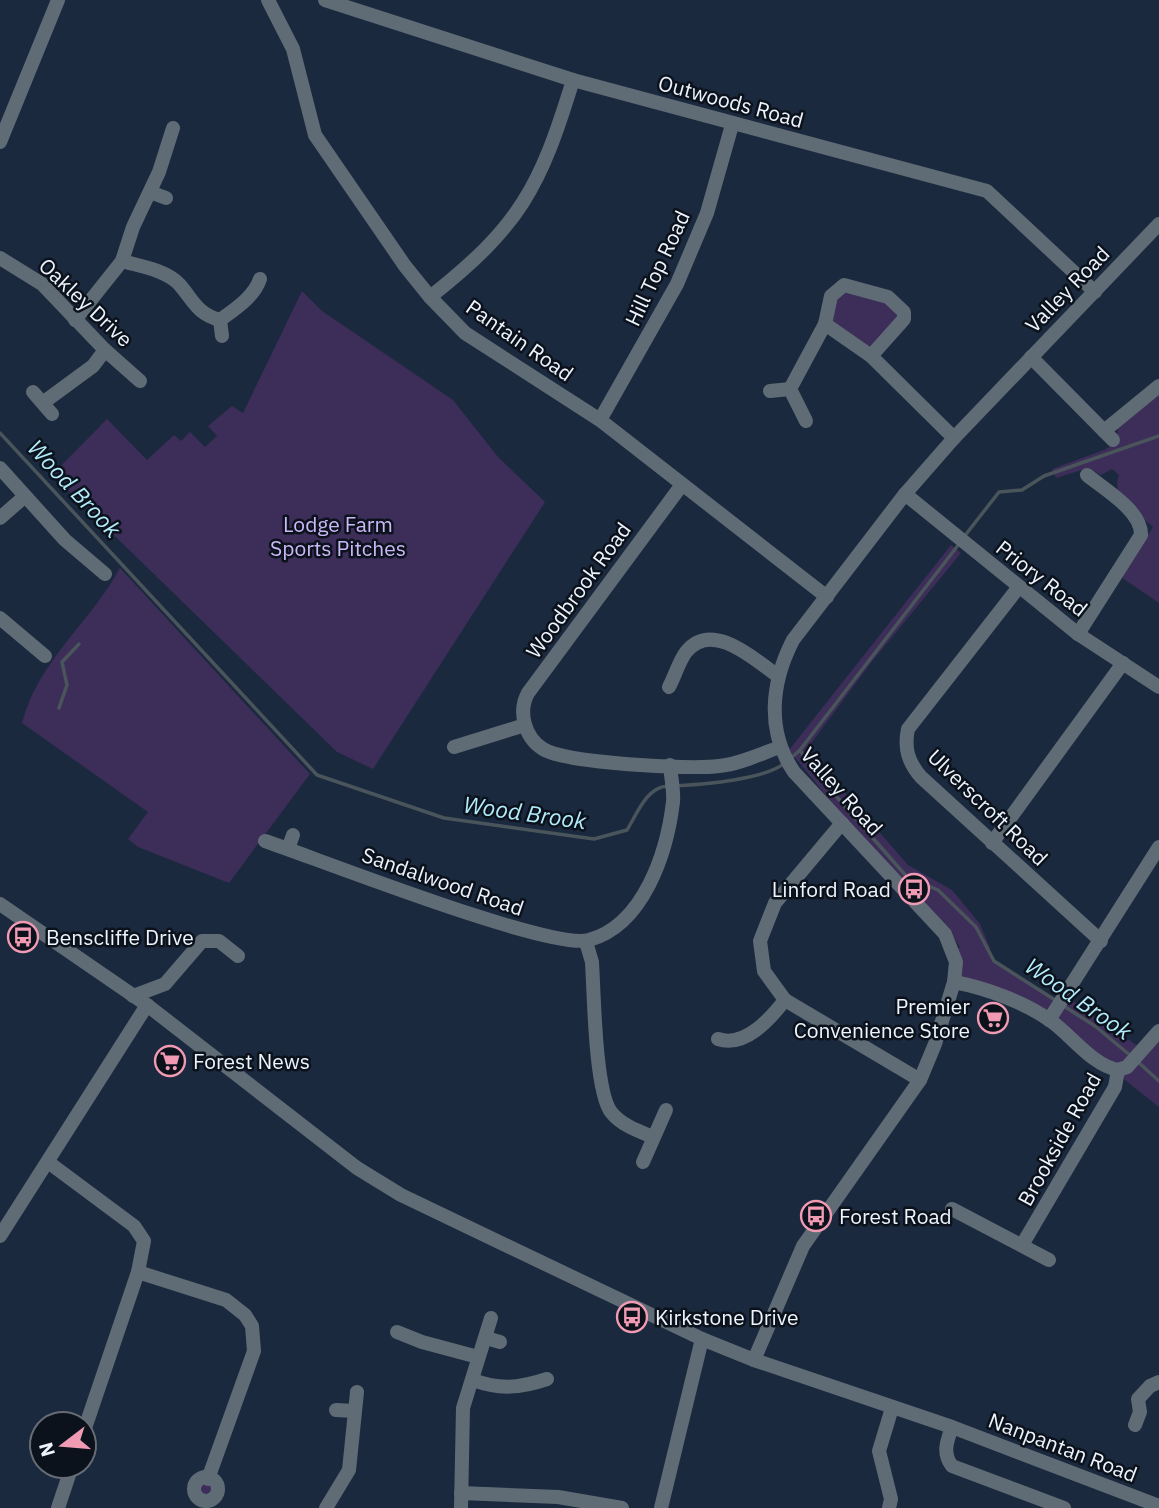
<svg xmlns="http://www.w3.org/2000/svg" width="1159" height="1508" font-family="'IBM Plex Sans',sans-serif">
	<style>
		.green { fill: #3d2d59 }
		.lines { fill: none; stroke-linecap: round; stroke-linejoin: round }
		.stream { stroke: #49555b; stroke-width: 3.5 }
		.minor { stroke: #606c75; stroke-width: 14 }
		.labels { text-anchor: middle; dominant-baseline: central; stroke-width: 5; stroke-linejoin: round; paint-order: stroke }
		.street-label { font-size: 21px; fill: #eef4fd; stroke: #0b121b }
		.park-label { font-size: 21px; fill: #ccb8f9; stroke: #0b121b }
		.poi-label { font-size: 21px; fill: #eef4fd; stroke: #0b121b; text-anchor: start }
		.water-label { font-size: 23px; font-style: italic; fill: #b2ebfb; stroke: #0b121b }
	</style>
	<rect width="100%" height="100%" fill="#1b293e"/>
	<g class="green">
		<polygon points="844,285 904,312 871,356 825,324"/>
		<polygon points="302,291 322,311 453,400 498,457 545,502 373,769 337,752 52,475 107,419 147,460 174,435 181,441 190,432 205,447 217,436 208,426 232,406 243,413"/>
		<path d="M1159,392V603L1121,577L1153,527C1137,512 1110,498 1119,475L1112,469L1101,475L1088,468L1056,478L1052,469L1104,450L1120,440L1117,435L1119,424Z"/>
		<polygon points="951,545 961,553 870,664 809,746 813,756 908,865 952,890 980,924 990,948 988,952 994,961 1060,1004 1066,996 1142,1049 1159,1031 1159,1107 1049,1020 954,982 952,948 960,948 948,927 845,819 789,750"/>
		<path d="M120,568L310,774L229,883L138,847L128,839L148,812L22,723C38,661 90,623 120,568Z"/>
		<circle cx="206" cy="1489" r="12"/>
	</g>
	<g class="lines">
		<g class="stream">
			<path d="M0,433L317,775L444,818L594,839L627,830C637,814 646,788 667,786"/>
			<polyline points="963,538 999,492 1022,490 1044,476 1159,436"/>
			<polyline points="59,708 67,685 62,662 79,644"/>
			<polyline points="800,750 959,544"/>
			<polyline points="791,758 800,750 814,771 907,877 938,890 976,927 994,961 1055,1000"/>
			<path d="M675,786C703,784 764,780 785,763"/>
			<polyline points="1062,1005 1095,1026 1131,1056"/>
			<polyline points="1137,1061 1159,1081"/>
		</g>
		<g class="minor">
			<polyline points="268,0 293,49 315,135 405,266 430,297 465,333 600,420 827,597"/>
			<polyline points="325,0 573,80 987,191 1095,292"/>
			<polyline points="0,142 58,0"/>
			<polyline points="150,192 166,198"/>
			<polyline points="0,258 42,284 105,350 140,381"/>
			<path d="M122,261C139,266 166,270 179,284C194,301 197,314 220,320"/>
			<path d="M430,297C520,226 540,188 573,80"/>
			<polyline points="75,320 122,261 133,227 159,172 173,128"/>
			<polyline points="825,324 831,296 844,285 888,297 904,312 904,319 871,356"/>
			<path d="M222,336L220,320C235,309 254,297 260,279"/>
			<polyline points="1031,357 1113,440"/>
			<polyline points="790,389 825,324 871,356 954,438"/>
			<polyline points="770,391 790,389 806,421"/>
			<polyline points="33,392 52,414"/>
			<polyline points="44,402 93,366 105,350"/>
			<polyline points="600,420 677,284 707,213 732,125"/>
			<polyline points="1104,431 1159,386"/>
			<polyline points="0,468 65,540 105,574"/>
			<path d="M681,486L528,693C518,711 524,737 543,749C565,763 690,770 719,766C740,764 760,754 780,747"/>
			<polyline points="905,494 1078,634 1159,687"/>
			<polyline points="0,518 24,497"/>
			<path d="M1018,588L908,729C904,748 908,762 921,777L1101,941"/>
			<polyline points="0,618 45,656"/>
			<path d="M1078,634L1141,535C1142,511 1104,489 1087,475"/>
			<path d="M669,687C675,676 679,661 686,652C712,619 755,660 778,676"/>
			<polyline points="454,747 525,725"/>
			<polyline points="842,823 775,903 760,941 764,971 785,1000 920,1080"/>
			<path d="M265,841C318,859 551,951 589,940C644,925 667,852 673,802C674,790 671,778 670,765"/>
			<polyline points="992,843 1123,663"/>
			<polyline points="288,849 293,835"/>
			<polyline points="0,904 147,1005 357,1168 401,1195 702,1339 754,1360 952,1427 1159,1506"/>
			<path d="M586,942L592,962C594,993 595,1091 611,1112C621,1125 638,1131 653,1137"/>
			<path d="M954,982C986,988 1024,1002 1051,1021C1072,1036 1092,1065 1118,1070"/>
			<polyline points="133,996 165,984 202,941 219,941 238,956"/>
			<polyline points="1049,1020 1159,847"/>
			<path d="M718,1039C745,1048 770,1019 785,1000"/>
			<polyline points="1118,1070 1127,1067 1159,1031"/>
			<polyline points="48,1162 134,1226 144,1241 138,1272 84,1431"/>
			<polyline points="643,1162 666,1110"/>
			<polyline points="952,1209 1049,1260"/>
			<polyline points="0,1236 147,1005"/>
			<polyline points="1022,1245 1115,1087 1118,1070"/>
			<polyline points="138,1272 226,1300 245,1315 252,1326 254,1351 208,1479"/>
			<polyline points="397,1332 422,1342 478,1357"/>
			<polyline points="486,1338 500,1342"/>
			<path d="M754,1360L803,1246L920,1080L935,1044L954,982L956,962L945,934L794,772C766,731 771,683 793,640L905,494L954,438L1159,224"/>
			<path d="M473,1380C500,1390 520,1388 547,1379"/>
			<polyline points="336,1410 354,1411"/>
			<polyline points="1135,1425 1140,1412 1138,1399 1150,1386 1159,1382"/>
			<path d="M952,1427C947,1441 942,1453 952,1466L1064,1508"/>
			<circle cx="206" cy="1489" r="12"/>
			<polyline points="461,1493 558,1497 622,1508"/>
			<polyline points="58,1508 72,1466"/>
			<polyline points="326,1508 349,1470 357,1392"/>
			<polyline points="461,1508 463,1408 491,1318"/>
			<polyline points="661,1508 702,1339"/>
			<polyline points="889,1508 891,1499 879,1451 892,1408"/>
		</g>
	</g>
	<defs>
		<g id="bus-ring" transform="scale(1.575)"><circle r="9.5" fill="#0b121b" stroke="#f09ab4" stroke-width="1.5"/><path d="M-5-6H5V4H4V6H2V4H-2V6H-4V4H-5ZM-3.5-4V0h7V-4ZM-3.5 1.2v1.5H-2V1.2ZM2 1.2v1.5H3.5V1.2Z" fill="#f09ab4"/></g>
		<g id="supermarket-ring" transform="scale(1.575)"><circle r="9.5" fill="#0b121b" stroke="#f09ab4" stroke-width="1.5"/><path d="M-6-5.5h2.5l.6 2H6L4.5 2H-2.5L-4.4-4H-6ZM-1.5 3.2a1.3 1.3 0 1 0 .1 0ZM3 3.2a1.3 1.3 0 1 0 .1 0Z" fill="#f09ab4"/></g>
	</defs>
	<g fill-rule="evenodd">
		<use href="#bus-ring" x="914" y="889"/>
		<use href="#bus-ring" x="23" y="937"/>
		<use href="#supermarket-ring" x="993" y="1018"/>
		<use href="#supermarket-ring" x="170" y="1061"/>
		<use href="#bus-ring" x="816" y="1216"/>
		<use href="#bus-ring" x="632" y="1317"/>
	</g>
	<g class="labels">
		<g class="street-label">
			<text transform="translate(731 101) rotate(15)">Outwoods Road</text>
			<text transform="translate(657 268) rotate(-65)">Hill Top Road</text>
			<text transform="translate(1067 289) rotate(-46)">Valley Road</text>
			<text transform="translate(86 302) rotate(43)">Oakley Drive</text>
			<text transform="translate(520 340) rotate(35)">Pantain Road</text>
			<text transform="translate(1042 578) rotate(38)">Priory Road</text>
			<text transform="translate(578 590) rotate(-54)">Woodbrook Road</text>
			<text transform="translate(842 791) rotate(48)">Valley Road</text>
			<text transform="translate(988 807) rotate(44)">Ulverscroft Road</text>
			<text transform="translate(443 881) rotate(19)">Sandalwood Road</text>
			<text transform="translate(1059 1139) rotate(-61)">Brookside Road</text>
			<text transform="translate(1063 1447) rotate(21)">Nanpantan Road</text>
		</g>
		<g class="park-label">
			<text x="338" y="524">Lodge Farm<tspan x="338" dy="24">Sports Pitches</tspan></text>
		</g>
		<g class="poi-label">
			<text x="891" y="889" text-anchor="end">Linford Road</text>
			<text x="46" y="937">Benscliffe Drive</text>
			<text x="970" y="1006" text-anchor="end">Premier<tspan x="970" dy="24">Convenience Store</tspan></text>
			<text x="193" y="1061">Forest News</text>
			<text x="839" y="1216">Forest Road</text>
			<text x="655" y="1317">Kirkstone Drive</text>
		</g>
		<g class="water-label">
			<text transform="translate(75 488) rotate(47)">Wood Brook</text>
			<text transform="translate(525 812) rotate(8)">Wood Brook</text>
			<text transform="translate(1079 998) rotate(35)">Wood Brook</text>
		</g>
	</g>
	<g transform="translate(63 1445) rotate(254)"><circle r="33" fill="#0b121b" stroke="#666c75" stroke-width="2"/>
	<path d="M0-5L12 26L0 18L-12 26Z" fill="#f09ab4"/>
	<text y="-10" font-size="19" font-weight="bold" text-anchor="middle" fill="#eef4fd">N</text>
	</g>
</svg>
